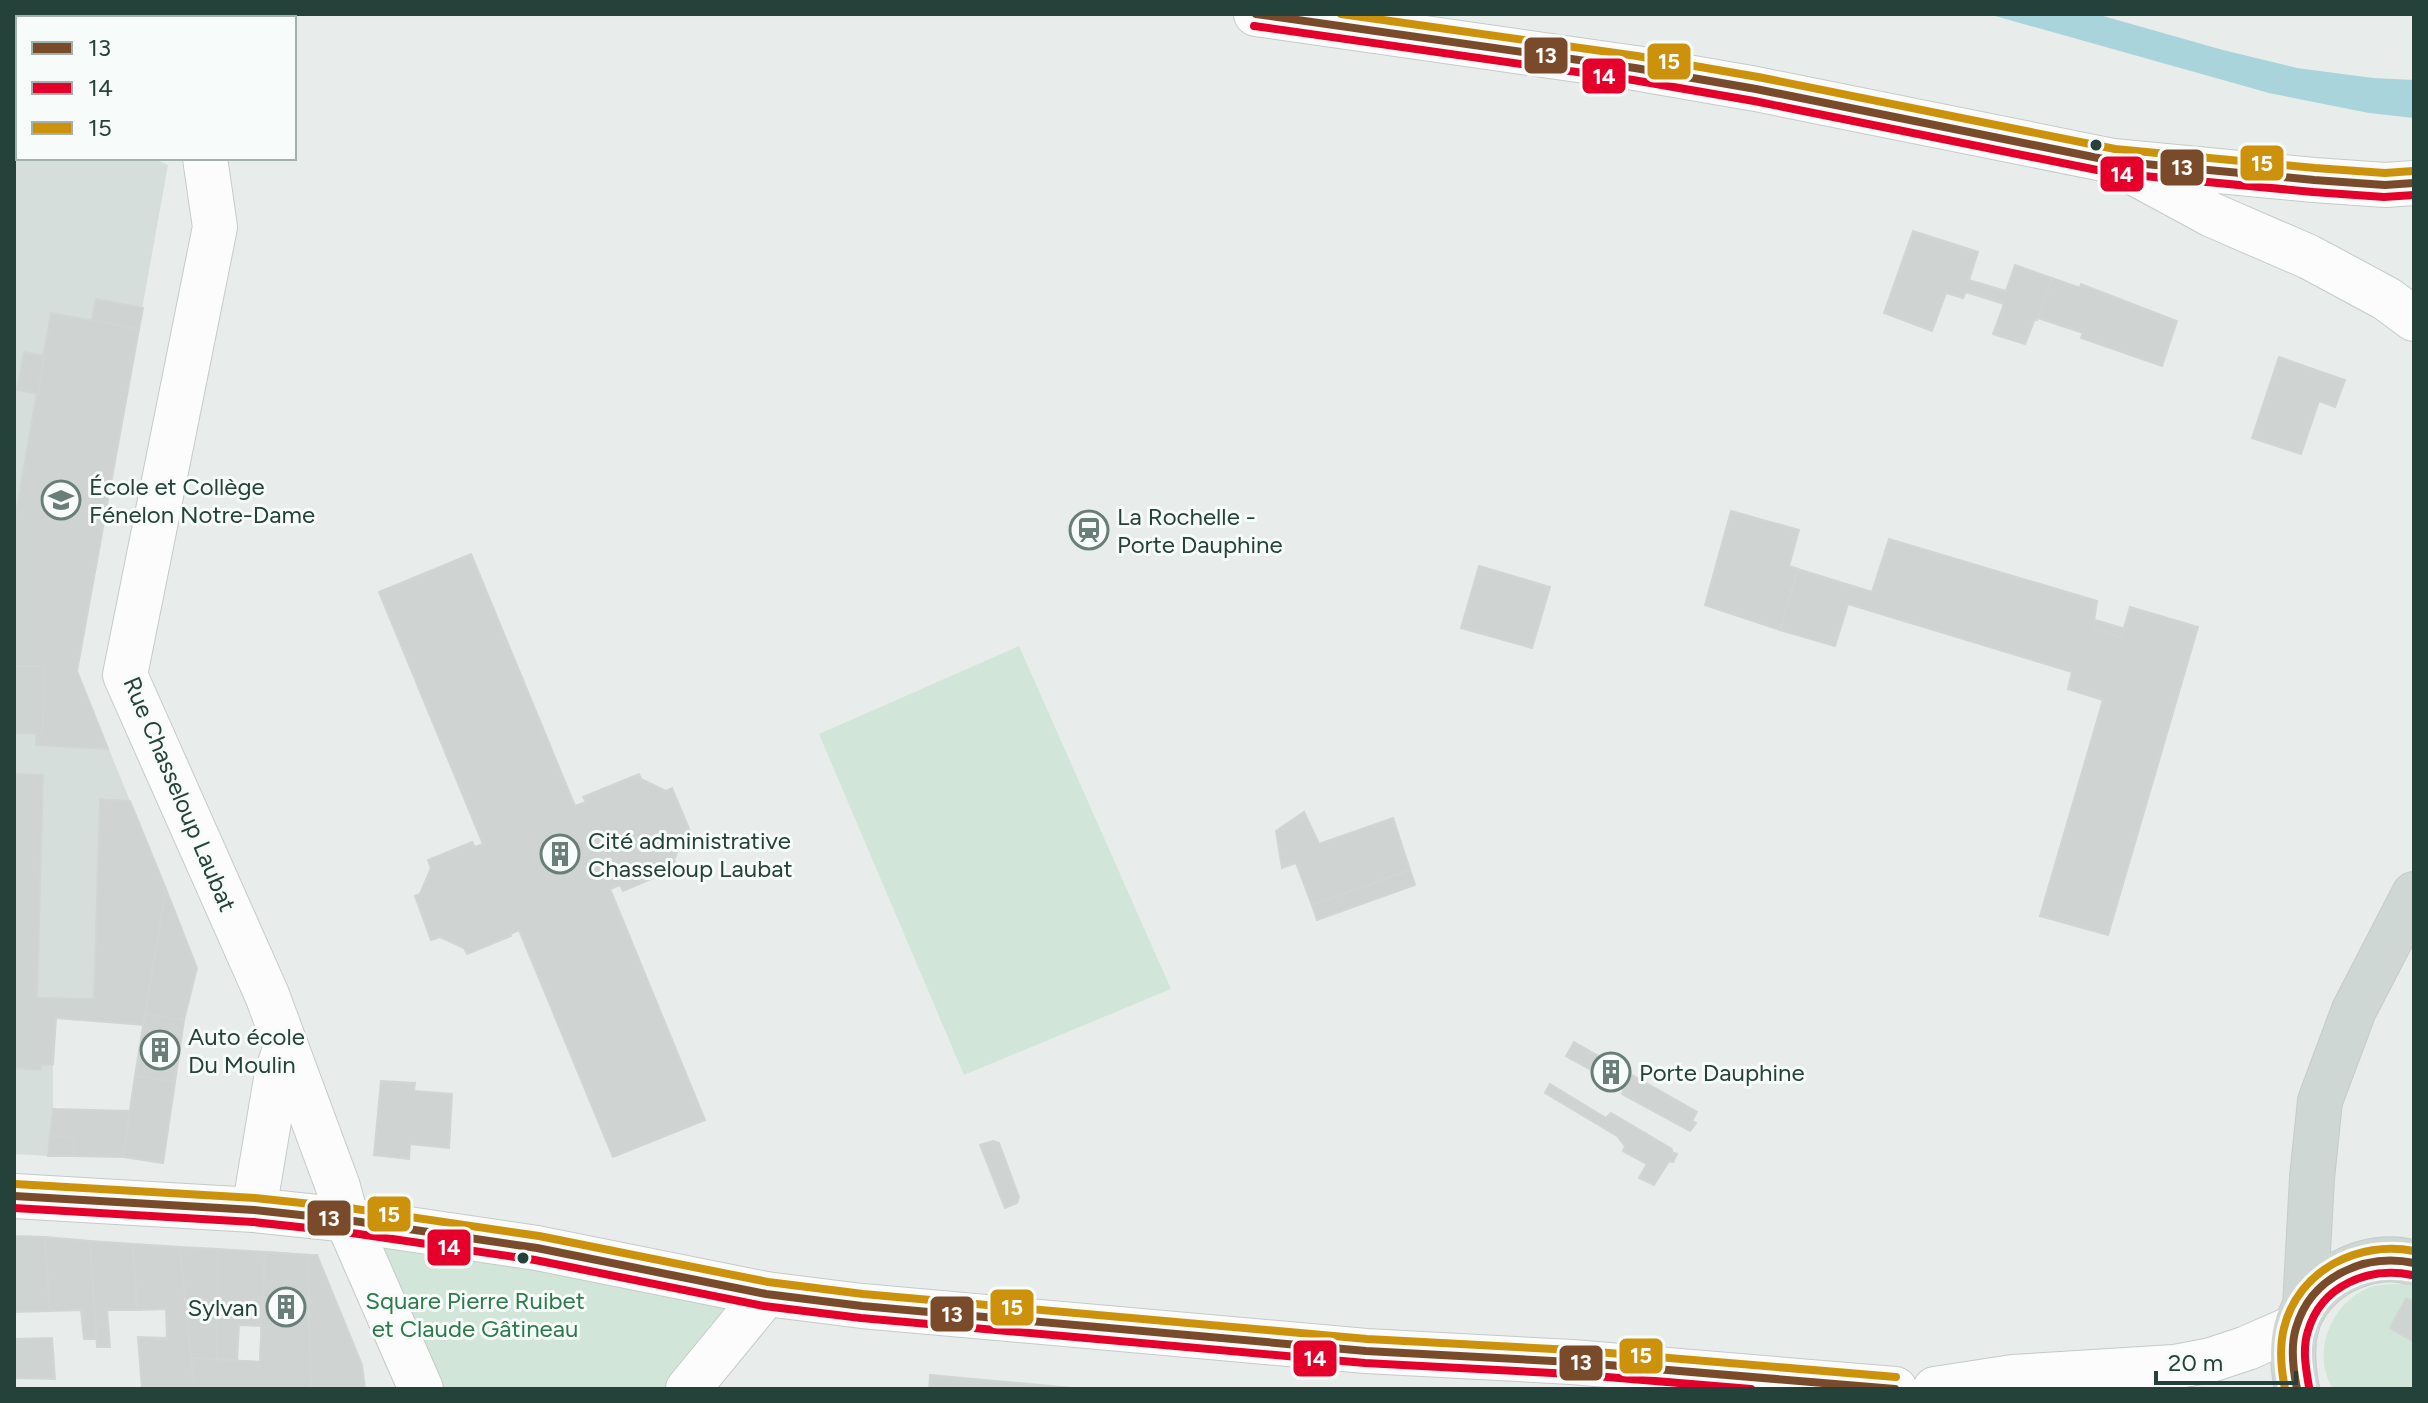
<svg xmlns="http://www.w3.org/2000/svg" width="2428" height="1403" font-family="Figtree,sans-serif">
	<style>
		.built { fill: #d6dedb }
		.green { fill: #d1e6d8 }
		.water { fill: #a9d4db }
		.building { fill: #cfd4d2; stroke: #d1d6d4; stroke-width: 2 }
		.lines { fill: none; stroke-linecap: round; stroke-linejoin: round }
		.minor-casing { stroke: #c5cac8; stroke-width: 46 }
		.tertiary-casing { stroke: #c5cac8; stroke-width: 46 }
		.secondary-casing { stroke: #c3cbc8; stroke-width: 46 }
		.primary-casing { stroke: #c3ccc9; stroke-width: 46 }
		.minor { stroke: #fcfcfc; stroke-width: 44 }
		.tertiary { stroke: #fcfcfc; stroke-width: 44 }
		.secondary { stroke: #fcfcfc; stroke-width: 44 }
		.primary { stroke: #cfd7d5; stroke-width: 44 }
		.bus-1-casing { stroke: #f7fbf9; stroke-width: 14 }
		.bus-2-casing { stroke: #f7fbf9; stroke-width: 14 }
		.bus-3-casing { stroke: #f7fbf9; stroke-width: 14 }
		.bus-1 { stroke: #7a4b2a; stroke-width: 8 }
		.bus-2 { stroke: #e4002b; stroke-width: 8 }
		.bus-3 { stroke: #cd920c; stroke-width: 8 }
		.bus-dot { fill: #24423a; stroke: #f7fbf9; stroke-width: 3 }
		.labels { text-anchor: middle; dominant-baseline: central; stroke-width: 6; stroke-linejoin: round; paint-order: stroke }
		.poi-label { font-size: 24px; fill: #24423a; stroke: #f7fbf9; text-anchor: start }
		.street-label { font-size: 24px; fill: #24423a; stroke: #f7fbf9 }
		.park-label { font-size: 24px; fill: #2d7a4b; stroke: #f7fbf9 }
		.line-badge { stroke: #f7fbf9; stroke-width: 3 }
		.badge-label { font-size: 22px; text-anchor: middle; font-weight: bold; fill: #fff }
	</style>
	<rect width="100%" height="100%" fill="#e8edeb"/>
	<polygon class="built" points="14,94 18,96 18,158 153,158 168,165 77,671 130,801 100,799 94,999 58,999 53,1064 53,1109 48,1156 14,1154"/>
	<g class="green">
		<polygon points="1019,646 1171,989 964,1075 819,734"/>
		<polygon points="347,1220 766,1294 688,1389 421,1389"/>
		<path d="M2403,1284L2414,1287V1389H2333C2311,1355 2330,1305 2366,1289C2378,1284 2390,1284 2403,1284Z"/>
	</g>
	<polygon class="water" points="1988,14 2096,14 2223,50 2297,68 2373,78 2414,80 2414,118 2369,113 2269,93"/>
	<g class="building">
		<polygon points="1913,231 1978,252 1969,280 2006,291 2015,265 2052,278 2037,320 2035,319 2025,344 1993,334 2004,304 1966,292 1963,298 1946,293 1932,331 1884,313"/>
		<polygon points="2052,278 2080,288 2081,284 2177,321 2162,366 2081,338 2083,333 2038,318"/>
		<polygon points="96,299 143,308 139,329 92,320"/>
		<polygon points="51,313 139,329 77,671 108,749 36,745 36,734 43,733 44,666 14,666 14,524"/>
		<polygon points="24,352 44,356 38,394 17,390"/>
		<polygon points="2279,357 2345,380 2335,407 2319,401 2301,454 2252,438"/>
		<polygon points="1731,511 1799,530 1789,566 1798,569 1780,630 1705,605"/>
		<polygon points="1889,539 2097,601 2093,628 2121,638 2130,607 2198,627 2108,935 2040,916 2103,700 2068,689 2072,672 1848,604 1835,646 1780,630 1798,569 1872,592"/>
		<polygon points="471,554 575,806 586,802 583,797 639,774 641,779 666,791 672,788 690,831 686,832 674,860 677,868 623,891 620,885 610,889 705,1120 613,1157 519,930 510,934 511,936 467,954 464,948 440,937 431,940 415,896 420,894 431,868 428,860 472,842 475,847 483,844 379,592"/>
		<polygon points="1479,566 1550,587 1532,648 1461,628"/>
		<polygon points="2095,620 2125,629 2121,638 2093,628"/>
		<polygon points="14,666 44,666 43,733 14,733"/>
		<polygon points="14,774 43,775 37,998 94,999 100,799 130,801 166,889 144,1025 56,1018 53,1064 41,1065 41,1070 14,1068"/>
		<polygon points="1304,812 1319,844 1393,818 1410,870 1312,905 1296,863 1282,868 1276,831"/>
		<polygon points="1410,870 1415,885 1317,920 1312,905"/>
		<polygon points="166,889 197,968 184,1020 145,1014"/>
		<polygon points="145,1014 184,1020 175,1082 135,1076"/>
		<polygon points="1574,1042 1697,1112 1692,1121 1696,1123 1690,1131 1622,1094 1624,1088 1566,1056"/>
		<polygon points="135,1076 175,1082 163,1163 123,1157"/>
		<polygon points="381,1081 415,1083 414,1091 452,1094 449,1148 410,1144 409,1159 374,1155"/>
		<polygon points="1550,1084 1606,1118 1611,1113 1672,1149 1672,1152 1677,1154 1673,1162 1669,1161 1654,1185 1639,1178 1647,1164 1623,1151 1625,1146 1617,1136 1545,1093"/>
		<polygon points="53,1109 130,1111 123,1157 73,1156 74,1138 50,1136"/>
		<polygon points="50,1136 74,1138 73,1156 48,1156"/>
		<polygon points="993,1141 999,1143 1019,1197 1017,1203 1005,1208 980,1145"/>
		<polygon points="14,1236 45,1237 50,1311 14,1312"/>
		<polygon points="45,1237 90,1241 96,1339 84,1339 81,1310 50,1311"/>
		<polygon points="90,1241 133,1244 137,1310 107,1310 110,1347 97,1347"/>
		<polygon points="133,1244 180,1247 195,1389 142,1389 138,1337 167,1338 166,1309 137,1310"/>
		<polygon points="180,1247 218,1249 217,1359 191,1358"/>
		<polygon points="218,1249 265,1252 261,1326 239,1325 237,1360 217,1359"/>
		<polygon points="265,1252 308,1255 310,1342 279,1343 282,1389 195,1389 191,1358 260,1362"/>
		<polygon points="265,1252 308,1255 311,1389 195,1389 191,1358 260,1362"/>
		<polygon points="308,1255 317,1255 362,1365 365,1389 311,1389"/>
		<polygon points="2406,1298 2414,1302 2414,1342 2390,1328"/>
		<polygon points="52,1338 55,1379 14,1378 14,1339"/>
		<polygon points="930,1375 1083,1389 929,1389"/>
	</g>
	<g class="lines">
		<g class="minor-casing">
			<g id="minor">
				<polyline points="347,1220 421,1389"/>
				<polyline points="688,1389 766,1294"/>
			</g>
		</g>
		<g class="tertiary-casing">
			<g id="tertiary">
				<polyline points="191,14 192,18"/>
				<polyline points="14,30 18,32"/>
				<polyline points="205,158 215,227 125,675 267,995 338,1187 347,1220"/>
				<polyline points="14,1196 254,1210 347,1220 537,1248 766,1294 862,1306 1366,1351 1572,1362 1895,1389"/>
				<polyline points="254,1210 277,1073 286,1046"/>
				<polyline points="1935,1389 2013,1377 2174,1367 2211,1360 2247,1348 2297,1326"/>
			</g>
		</g>
		<g class="secondary-casing">
			<g id="secondary">
				<polyline points="1256,14 1635,68 1756,89 2113,161 2314,180 2385,185 2414,183"/>
				<polyline points="2129,170 2212,215 2309,257 2387,299 2414,319"/>
			</g>
		</g>
		<g class="primary-casing">
			<g id="primary">
				<polyline points="2305,1307 2312,1178 2320,1101 2354,1010 2414,894"/>
				<path d="M2297,1389C2293,1368 2291,1349 2296,1328C2308,1280 2368,1248 2414,1263"/>
			</g>
		</g>
		<use href="#minor" class="minor"/>
		<use href="#tertiary" class="tertiary"/>
		<use href="#secondary" class="secondary"/>
		<use href="#primary" class="primary"/>
		<g class="bus-1-casing">
			<g id="bus-1">
				<polyline points="1256,14 1635,68 1756,89 2113,161 2314,180 2385,185 2414,183"/>
				<polyline points="14,1196 254,1210 347,1220 537,1248 766,1294 862,1306 1366,1351 1572,1362 1895,1389"/>
				<path d="M2297,1389C2293,1369 2290,1347 2296,1328C2311,1276 2365,1253 2414,1263"/>
			</g>
		</g>
		<g class="bus-2-casing">
			<g id="bus-2">
				<polyline points="1254,26 1633,80 1754,101 2112,173 2313,192 2384,197 2414,195"/>
				<polyline points="14,1208 253,1222 345,1232 535,1260 764,1306 861,1318 1365,1363 1571,1374 1751,1389"/>
				<path d="M2309,1387C2306,1369 2302,1349 2308,1331C2321,1286 2368,1266 2412,1275"/>
			</g>
		</g>
		<g class="bus-3-casing">
			<g id="bus-3">
				<polyline points="1341,14 1637,56 1758,77 2115,149 2315,168 2385,173 2413,171"/>
				<polyline points="15,1184 255,1198 349,1208 539,1236 768,1282 863,1294 1367,1339 1573,1350 1896,1377"/>
				<path d="M2285,1389C2281,1369 2279,1348 2284,1328C2298,1270 2359,1240 2414,1251"/>
			</g>
		</g>
		<use href="#bus-1" class="bus-1"/>
		<use href="#bus-2" class="bus-2"/>
		<use href="#bus-3" class="bus-3"/>
	</g>
	<defs>
		<g id="school-ring" transform="scale(2)"><circle r="9.5" fill="#f7fbf9" stroke="#697e78" stroke-width="1.5"/><path d="M0-5L7-2L0 1L-7-2ZM-4 1L0 2.5L4 1V4Q0 6-4 4Z" fill="#697e78"/></g>
		<g id="station-ring" transform="scale(2)"><circle r="9.5" fill="#f7fbf9" stroke="#697e78" stroke-width="1.5"/><path d="M-3-6H3Q5-6 5-4V2Q5 4 3 4L4.5 6H3L1.5 4h-3L-3 6H-4.5L-3 4Q-5 4-5 2V-4Q-5-6-3-6ZM-3.5-4v3h7v-3ZM-3.5 1v1.5H-2V1ZM2 1v1.5H3.5V1Z" fill="#697e78"/></g>
		<g id="building-ring" transform="scale(2)"><circle r="9.5" fill="#f7fbf9" stroke="#697e78" stroke-width="1.5"/><path d="M-4-6H4V6H1V3H-1V6H-4ZM-2.5-4.3h1.7v1.8h-1.7ZM.8-4.3h1.7v1.8H.8ZM-2.5-1h1.7V.8h-1.7ZM.8-1h1.7V.8H.8Z" fill="#697e78"/></g>
	</defs>
	<g fill-rule="evenodd">
		<use href="#school-ring" x="61" y="500"/>
		<use href="#station-ring" x="1089" y="530"/>
		<use href="#building-ring" x="560" y="854"/>
		<use href="#building-ring" x="160" y="1050"/>
		<use href="#building-ring" x="1611" y="1072"/>
		<use href="#building-ring" x="286" y="1307"/>
	</g>
	<g class="bus-dot">
		<circle cx="2096" cy="145" r="7"/>
		<circle cx="523" cy="1258" r="7"/>
	</g>
	<g class="labels">
		<g class="poi-label">
			<text x="89" y="486">École et Collège<tspan x="89" dy="28">Fénelon Notre-Dame</tspan></text>
			<text x="1117" y="516">La Rochelle -<tspan x="1117" dy="28">Porte Dauphine</tspan></text>
			<text x="588" y="840">Cité administrative<tspan x="588" dy="28">Chasseloup Laubat</tspan></text>
			<text x="188" y="1036">Auto école<tspan x="188" dy="28">Du Moulin</tspan></text>
			<text x="1639" y="1072">Porte Dauphine</text>
			<text x="258" y="1307" text-anchor="end">Sylvan</text>
		</g>
		<g class="street-label">
			<text transform="translate(180 794) rotate(67)">Rue Chasseloup Laubat</text>
		</g>
		<g class="park-label">
			<text x="475" y="1300">Square Pierre Ruibet<tspan x="475" dy="28">et Claude Gâtineau</tspan></text>
		</g>
	</g>
	<g class="line-badge">
		<rect x="1523" y="36" width="46" height="39" rx="8" fill="#7a4b2a"/>
		<rect x="1646" y="42" width="46" height="39" rx="8" fill="#cd920c"/>
		<rect x="1581" y="57" width="46" height="38" rx="8" fill="#e4002b"/>
		<rect x="2239" y="144" width="46" height="38" rx="8" fill="#cd920c"/>
		<rect x="2159" y="148" width="46" height="39" rx="8" fill="#7a4b2a"/>
		<rect x="2099" y="155" width="46" height="38" rx="8" fill="#e4002b"/>
		<rect x="366" y="1195" width="46" height="38" rx="8" fill="#cd920c"/>
		<rect x="306" y="1199" width="46" height="38" rx="8" fill="#7a4b2a"/>
		<rect x="426" y="1228" width="46" height="39" rx="8" fill="#e4002b"/>
		<rect x="989" y="1288" width="46" height="39" rx="8" fill="#cd920c"/>
		<rect x="929" y="1295" width="46" height="38" rx="8" fill="#7a4b2a"/>
		<rect x="1618" y="1337" width="46" height="38" rx="8" fill="#cd920c"/>
		<rect x="1292" y="1339" width="46" height="39" rx="8" fill="#e4002b"/>
		<rect x="1558" y="1344" width="46" height="38" rx="8" fill="#7a4b2a"/>
	</g>
	<g class="badge-label">
		<text x="1546" y="63">13</text>
		<text x="1669" y="69">15</text>
		<text x="1604" y="84">14</text>
		<text x="2262" y="171">15</text>
		<text x="2182" y="175">13</text>
		<text x="2122" y="182">14</text>
		<text x="389" y="1222">15</text>
		<text x="329" y="1226">13</text>
		<text x="449" y="1255">14</text>
		<text x="1012" y="1315">15</text>
		<text x="952" y="1322">13</text>
		<text x="1641" y="1363">15</text>
		<text x="1315" y="1366">14</text>
		<text x="1581" y="1370">13</text>
	</g>
	<rect width="2428" height="1403" fill="none" stroke="#24423a" stroke-width="32"/>
	<rect x="16" y="16" width="280" height="144" fill="#f7fbf9" stroke="#a3b1ad" stroke-width="2"/>
	<rect x="32" y="42" width="40" height="12" fill="#7a4b2a" stroke="#a3b1ad" stroke-width="2"/>
	<text x="88" y="56" font-size="24" fill="#24423a">13</text>
	<rect x="32" y="82" width="40" height="12" fill="#e4002b" stroke="#a3b1ad" stroke-width="2"/>
	<text x="88" y="96" font-size="24" fill="#24423a">14</text>
	<rect x="32" y="122" width="40" height="12" fill="#cd920c" stroke="#a3b1ad" stroke-width="2"/>
	<text x="88" y="136" font-size="24" fill="#24423a">15</text>
	<path d="M2156 1371v12h140v-12" fill="none" stroke="#24423a" stroke-width="4"/>
	<text x="2168" y="1371" font-size="24" fill="#24423a" stroke="#f7fbf9" stroke-width="6" paint-order="stroke">20 m</text>
</svg>
